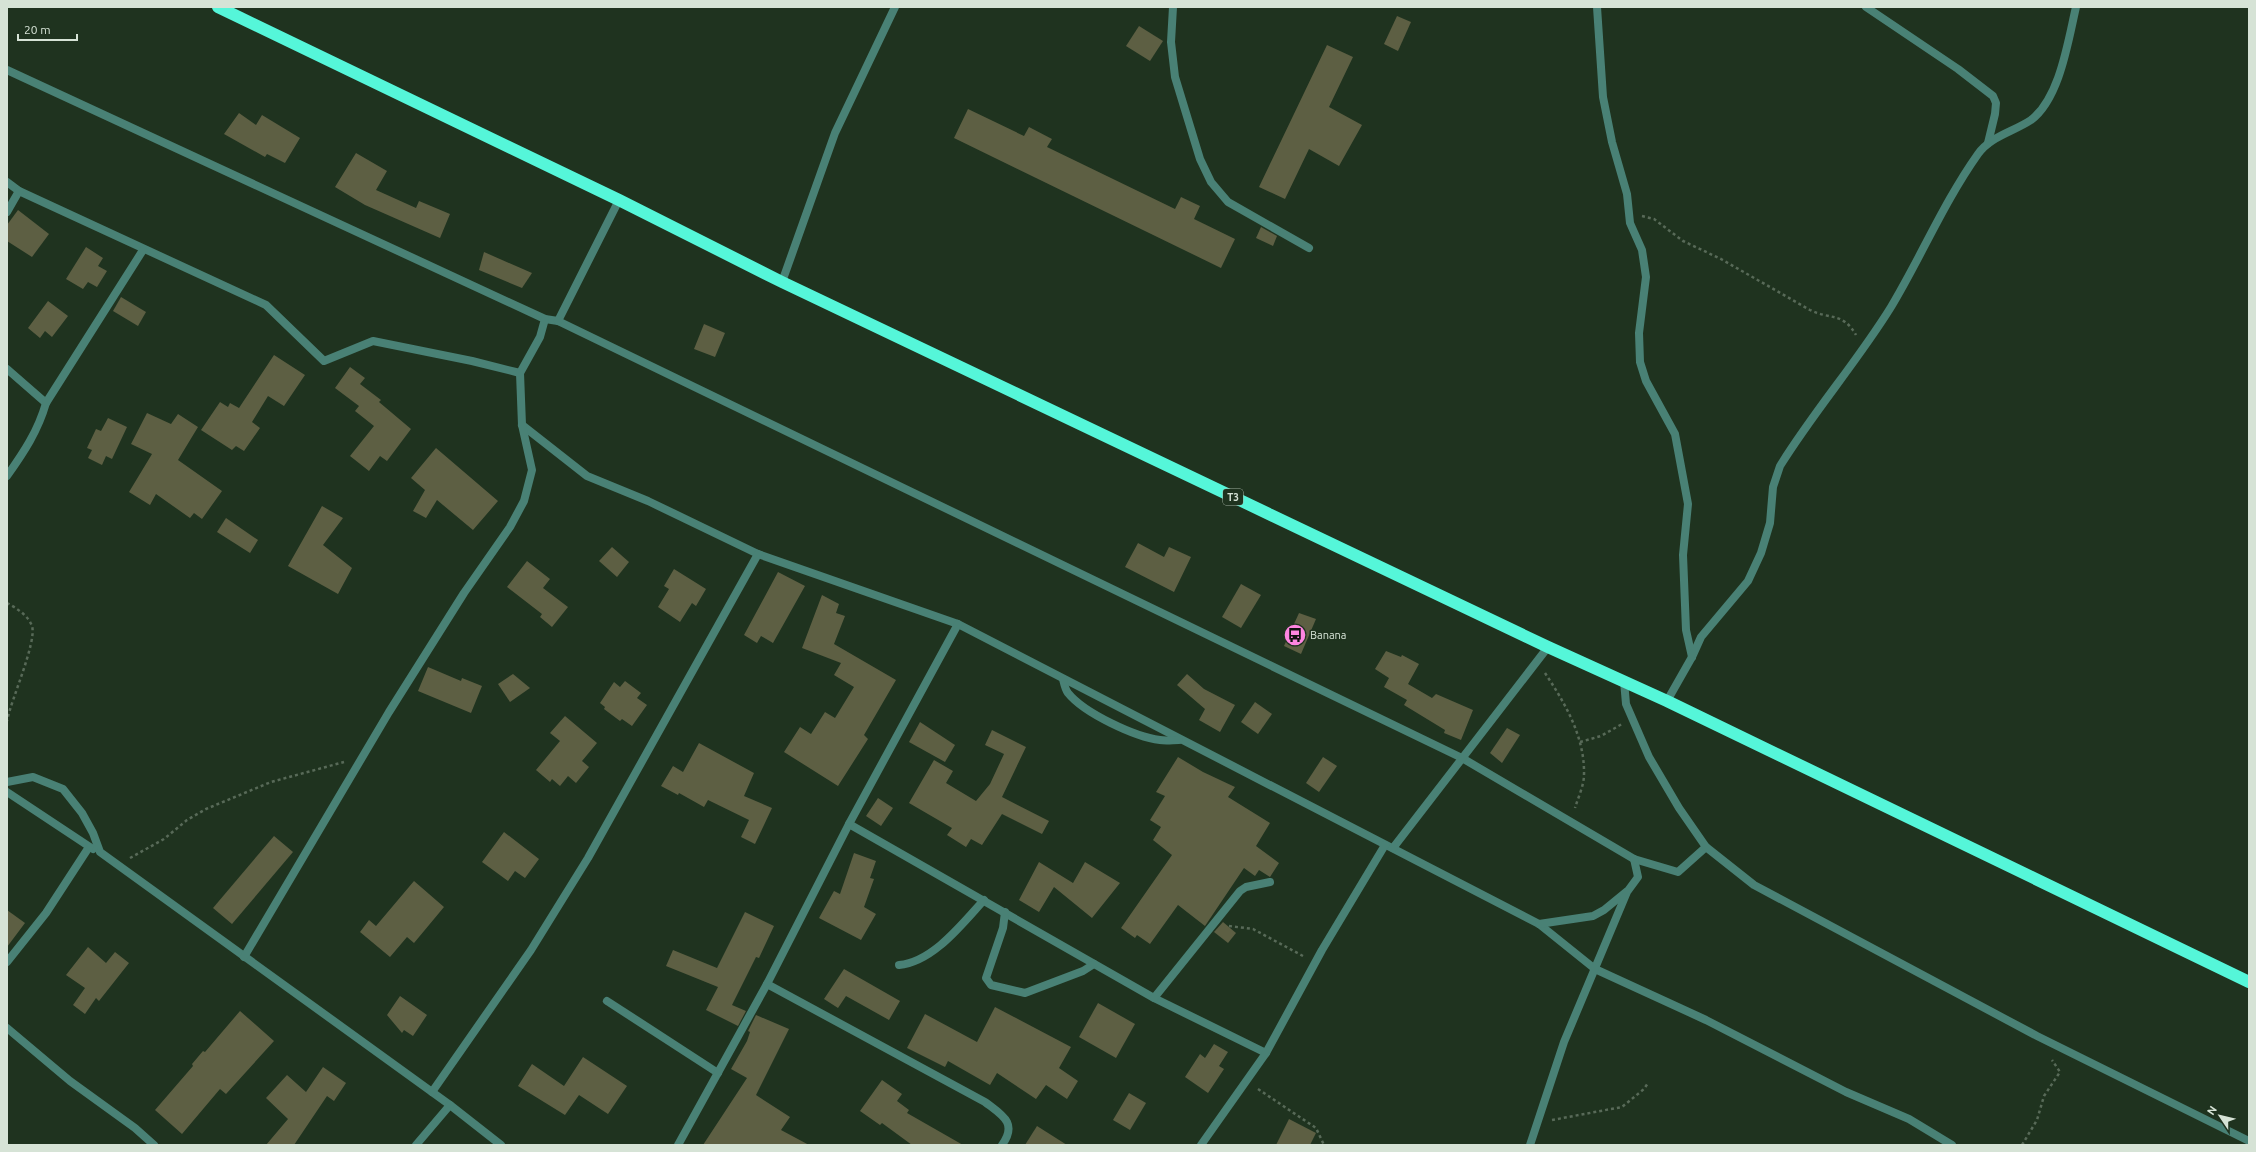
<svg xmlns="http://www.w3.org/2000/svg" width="2256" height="1152" font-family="Ubuntu,sans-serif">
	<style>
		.building { fill: #5d5f43 }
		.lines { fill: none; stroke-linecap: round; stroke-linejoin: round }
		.path { stroke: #586a58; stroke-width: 2.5; stroke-dasharray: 3 3; stroke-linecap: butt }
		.lane { stroke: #498175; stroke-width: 8 }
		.street { stroke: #498175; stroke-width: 8 }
		.highway { stroke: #55f6d9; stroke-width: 12 }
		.labels { text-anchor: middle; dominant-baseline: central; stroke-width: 3; stroke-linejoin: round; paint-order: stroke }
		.shield { fill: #1f331f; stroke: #9fae9f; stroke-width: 1 }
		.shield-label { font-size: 10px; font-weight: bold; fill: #d6e3d6 }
		.poi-label { font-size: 11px; fill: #d6e3d6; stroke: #1f331f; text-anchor: start }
	</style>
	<rect width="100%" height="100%" fill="#1f331f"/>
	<g class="building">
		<polygon points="1397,16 1411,22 1398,51 1384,44"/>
		<polygon points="1139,26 1163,41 1150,61 1126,46"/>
		<polygon points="1327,45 1353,57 1329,107 1362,125 1339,166 1309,149 1285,199 1259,187"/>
		<polygon points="968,109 1024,136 1029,127 1052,139 1047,147 1175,209 1181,197 1200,206 1194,219 1235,239 1221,268 954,138"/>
		<polygon points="239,113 256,125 262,115 300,138 285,163 267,154 265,157 224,134"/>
		<polygon points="356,153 387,171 376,190 416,208 419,201 450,214 440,238 365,205 335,187"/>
		<polygon points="18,210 49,234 32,257 7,241 7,225"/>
		<polygon points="1261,227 1277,236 1273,246 1256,238"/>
		<polygon points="86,247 103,258 98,266 107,271 97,287 88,282 83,289 66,279"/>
		<polygon points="484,252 532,273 522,288 479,270"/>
		<polygon points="121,297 146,312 138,326 113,311"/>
		<polygon points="48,301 68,316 52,337 45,331 40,338 28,328"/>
		<polygon points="704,324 725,333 715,357 694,349"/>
		<polygon points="274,355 305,375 284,406 268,396 252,422 260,428 244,451 236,446 232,450 201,430 220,402 228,407 230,403 239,408"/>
		<polygon points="350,367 365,378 360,384 381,400 379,402 411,429 387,461 380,456 369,471 350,456 374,426 355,411 359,406 335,388"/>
		<polygon points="147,413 171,424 178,414 198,427 178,460 222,491 202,519 194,513 190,518 156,494 150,505 129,492 152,454 131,444"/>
		<polygon points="108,418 127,427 112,459 106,456 102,465 88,458 92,450 87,448 96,429 101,431"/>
		<polygon points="436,448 498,501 473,530 437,500 426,518 413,511 425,490 411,478"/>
		<polygon points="322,506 343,518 323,545 352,568 338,594 288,566"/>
		<polygon points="226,518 258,540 250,553 217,532"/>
		<polygon points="1138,543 1164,557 1169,547 1191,557 1174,592 1125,567"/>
		<polygon points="612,547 629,562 617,577 599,561"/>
		<polygon points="527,561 550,579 543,588 568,607 552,627 540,617 542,614 507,587"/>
		<polygon points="674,569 706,589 696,606 692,603 680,622 658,607 669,589 664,586"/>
		<polygon points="778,572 805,586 773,643 761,636 757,643 744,635"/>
		<polygon points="1241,584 1261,595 1241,628 1222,617"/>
		<polygon points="822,595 839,604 836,613 845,616 834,644 896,680 864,735 868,739 838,786 784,752 800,727 811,734 825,712 835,718 854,687 834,675 841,663 802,648"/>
		<polygon points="1299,613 1316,619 1301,654 1284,646"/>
		<polygon points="1386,651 1401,657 1402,655 1419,664 1408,684 1432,698 1436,694 1473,710 1461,740 1444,733 1445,730 1404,705 1407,700 1384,687 1389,678 1375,669"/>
		<polygon points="428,667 461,681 462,678 482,686 471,713 418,691"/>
		<polygon points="513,674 530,688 510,702 498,684"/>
		<polygon points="1187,674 1204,689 1235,705 1220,732 1199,720 1205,709 1177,685"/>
		<polygon points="625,681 641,693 637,698 647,705 632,726 622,719 620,721 604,709 605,707 600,703 614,682 620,687"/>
		<polygon points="1255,702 1272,714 1258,734 1241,722"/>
		<polygon points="565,716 597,743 582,761 589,767 576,783 568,776 560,786 552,779 550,782 536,770 560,741 550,733"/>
		<polygon points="920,722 955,745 945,762 909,742"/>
		<polygon points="1507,728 1520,735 1502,763 1490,753"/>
		<polygon points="992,730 1026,747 1002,797 1049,821 1042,834 1002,814 982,845 971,839 966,847 947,835 952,828 909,803 934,760 953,771 946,783 976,801 990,784 1004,754 985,745"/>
		<polygon points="699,743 754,773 744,796 772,808 755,844 741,837 749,820 708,800 704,807 679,793 678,795 661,786 673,766 683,772"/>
		<polygon points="1178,757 1203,772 1235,787 1228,797 1270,823 1256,846 1279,863 1270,877 1259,870 1255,876 1244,868 1205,926 1178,905 1150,944 1137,935 1135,938 1121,928 1172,855 1153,840 1161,827 1150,820 1165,796 1156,792"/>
		<polygon points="1323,757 1337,766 1319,792 1306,783"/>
		<polygon points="878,798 893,808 881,826 866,816"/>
		<polygon points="504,832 539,859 525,878 515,871 508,881 482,862"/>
		<polygon points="274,836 293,852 232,924 213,908"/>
		<polygon points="854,853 876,861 870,878 874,879 864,907 876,914 861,940 819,918 834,891 840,894"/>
		<polygon points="1039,862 1073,883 1085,862 1120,883 1092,918 1054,887 1039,912 1019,900"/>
		<polygon points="414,881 444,907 414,943 407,937 390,957 360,932 369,920 376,926"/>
		<polygon points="7,910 25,923 7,947"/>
		<polygon points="745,912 774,926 759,958 756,957 732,1005 746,1011 738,1026 706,1010 718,987 666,966 673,950 717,968"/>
		<polygon points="1223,922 1236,933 1228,943 1214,932"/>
		<polygon points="88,947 106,963 115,952 129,963 99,1001 96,998 85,1014 73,1005 85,988 66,975"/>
		<polygon points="844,969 900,1001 889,1020 846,996 838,1008 824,999"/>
		<polygon points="400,996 427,1015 413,1036 404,1030 402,1033 387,1015"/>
		<polygon points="1098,1003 1135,1024 1116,1058 1079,1037"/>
		<polygon points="995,1007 1071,1047 1059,1068 1078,1081 1067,1099 1046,1085 1036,1099 997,1073 990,1085 948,1061 945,1067 907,1048 925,1014 977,1042"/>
		<polygon points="240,1011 274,1041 226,1094 220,1089 182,1134 155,1110 193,1066 192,1064 203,1051 205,1052"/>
		<polygon points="756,1015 789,1029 756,1095 790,1117 781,1130 809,1145 703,1145 747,1078 731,1069 747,1041 750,1032 748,1031"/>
		<polygon points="1214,1044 1228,1052 1219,1066 1224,1069 1208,1093 1185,1077 1200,1054 1205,1058"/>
		<polygon points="583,1057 627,1086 608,1114 579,1095 565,1115 518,1086 532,1064 564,1086"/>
		<polygon points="323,1067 346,1083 334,1101 327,1096 294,1145 266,1145 288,1119 266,1098 287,1075 306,1092"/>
		<polygon points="882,1080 902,1094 897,1101 909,1110 907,1113 963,1145 912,1145 882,1123 880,1125 860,1111"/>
		<polygon points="1129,1093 1146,1103 1130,1130 1113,1120"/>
		<polygon points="1289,1119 1316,1133 1310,1145 1276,1145"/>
		<polygon points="1037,1126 1067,1145 1025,1145"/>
	</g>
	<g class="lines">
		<g class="path">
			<path d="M1642,216L1654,219L1683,241L1721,259L1810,310C1830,320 1843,312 1856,335"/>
			<path d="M7,603C16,608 28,615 32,626C37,642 11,700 7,721"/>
			<path d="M1545,673C1565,703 1585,737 1584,775C1584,785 1578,798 1575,808"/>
			<polyline points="1580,742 1601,736 1622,724"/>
			<polyline points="130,858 164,839 187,820 206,809 271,782 344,762"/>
			<polyline points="1229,926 1253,929 1303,956"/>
			<polyline points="1258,1089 1316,1128 1324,1145"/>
			<polyline points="1552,1120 1622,1107 1644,1089 1648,1083"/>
			<polyline points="2022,1145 2037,1120 2044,1096 2060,1072 2052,1060"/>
		</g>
		<polyline class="lane" points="1173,7 1171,42 1175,77 1200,159 1211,182 1228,202 1309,248"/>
		<g class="street">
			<polyline points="1597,7 1603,97 1612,142 1627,194 1630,223 1642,250 1646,277 1639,333 1640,362 1646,381 1675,434 1688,504 1683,555 1686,630 1692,657"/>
			<polyline points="1866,7 1958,69 1993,96 1996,103 1995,114 1988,143"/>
			<polyline points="7,70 545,319 558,321 1462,758 1634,859 1678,872 1706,847"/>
			<polyline points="7,182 19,191 266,305 324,361 373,341 472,361 520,373"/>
			<polyline points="7,212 19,191"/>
			<polyline points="782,282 835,133 895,7"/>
			<polyline points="558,321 619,200"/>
			<polyline points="7,369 46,403"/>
			<polyline points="522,425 587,476 648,501 758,554 958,624 1539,924 1595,969 1706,1020 1846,1092 1909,1119 1952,1145"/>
			<path d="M7,476C24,452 38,431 46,403L143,250"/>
			<path d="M1063,679C1064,683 1065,689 1068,693C1084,713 1135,737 1160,740C1166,741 1173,740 1179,740"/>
			<polyline points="1624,681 1626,704 1649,757 1679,808 1706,847 1754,885 2037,1036 2249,1141"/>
			<path d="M1667,701L1692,657L1701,637L1748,581L1761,553L1770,523L1773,487L1780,466C1814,411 1857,362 1891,307C1921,257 1944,202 1978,154C1991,136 2013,132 2031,120C2060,98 2068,41 2076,7"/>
			<polyline points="7,782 33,777 63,789 82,813 93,833 100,852 450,1105 501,1145"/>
			<polyline points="7,792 93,849"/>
			<polyline points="849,824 1154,998 1266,1053"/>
			<polyline points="1393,848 1548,647"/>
			<polyline points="1005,912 1003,928 986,978 991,985 1025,993 1083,971 1094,964"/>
			<polyline points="1539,924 1593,916 1604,910 1626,892"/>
			<polyline points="244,957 389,712 464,593 510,527 524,501 532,470 522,425 520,373 540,337 545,319"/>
			<polyline points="7,962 46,913 89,847"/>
			<path d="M899,965C933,962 962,924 984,900"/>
			<path d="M767,984L985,1102C1002,1115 1018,1123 1002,1145"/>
			<polyline points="1154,998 1240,891 1246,887 1270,882"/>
			<polyline points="607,1001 718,1073"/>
			<polyline points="7,1028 70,1081 135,1128 154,1145"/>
			<polyline points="432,1092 531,950 588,858 758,554"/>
			<polyline points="416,1145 450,1105"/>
			<polyline points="678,1145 767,984 849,824 958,624"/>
			<polyline points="1201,1145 1266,1053 1322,950 1385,845"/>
			<polyline points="1530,1145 1564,1042 1627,892 1638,877 1634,859"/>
		</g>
		<polyline class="highway" points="218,7 619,200 782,282 1548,647 1667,701 2249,982"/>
	</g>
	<defs>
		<g id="bus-disc" transform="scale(1.15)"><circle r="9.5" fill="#fe85e0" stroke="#1f331f"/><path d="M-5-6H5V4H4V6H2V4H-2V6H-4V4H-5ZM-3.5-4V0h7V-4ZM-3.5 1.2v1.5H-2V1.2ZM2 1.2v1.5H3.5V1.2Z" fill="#111"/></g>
	</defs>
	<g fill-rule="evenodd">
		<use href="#bus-disc" x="1295" y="635"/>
	</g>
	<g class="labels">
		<rect class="shield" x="1223" y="489" width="20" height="16" rx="3"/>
		<g class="shield-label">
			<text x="1233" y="497">T3</text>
		</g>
		<g class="poi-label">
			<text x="1310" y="635">Banana</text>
		</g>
	</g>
	<rect width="2256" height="1152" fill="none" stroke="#d6e3d6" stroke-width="16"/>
	<g transform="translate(2220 1116) rotate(305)" stroke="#1f331f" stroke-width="3" paint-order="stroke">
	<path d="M0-3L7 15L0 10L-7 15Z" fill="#d6e3d6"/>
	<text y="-6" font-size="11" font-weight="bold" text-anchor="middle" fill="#d6e3d6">N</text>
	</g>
	<path d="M18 34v6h59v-6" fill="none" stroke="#d6e3d6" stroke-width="2"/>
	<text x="24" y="34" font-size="12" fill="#d6e3d6" stroke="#1f331f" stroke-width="3" paint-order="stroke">20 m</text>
</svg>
